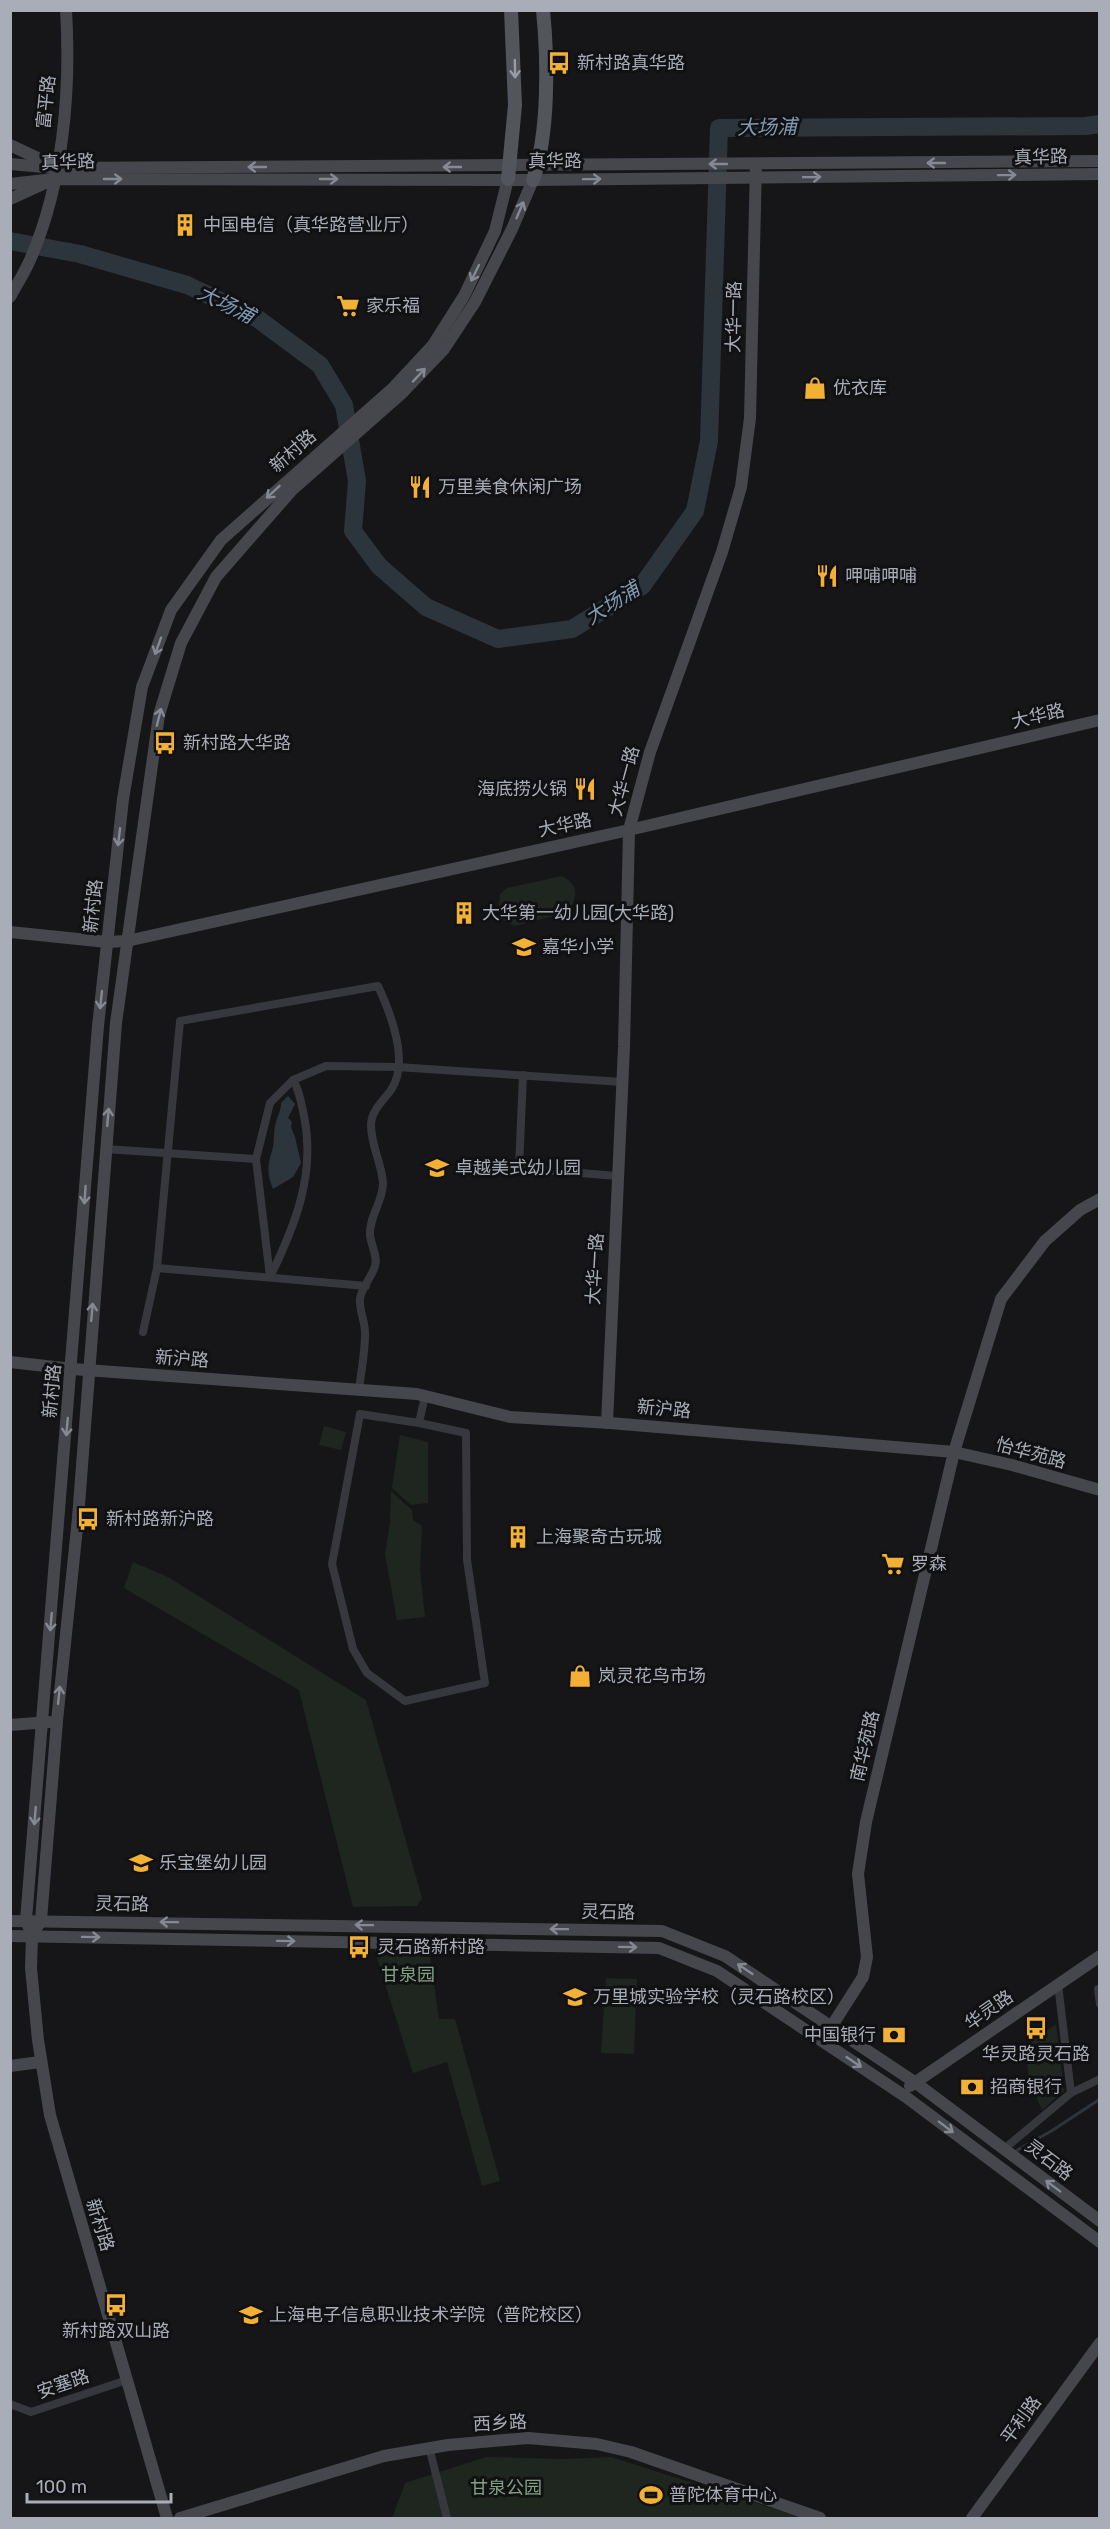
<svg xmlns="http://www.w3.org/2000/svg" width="1110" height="2529" font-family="Rubik,'Noto Sans SC',sans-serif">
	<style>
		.green { fill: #1e261f }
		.water { fill: #2c353c }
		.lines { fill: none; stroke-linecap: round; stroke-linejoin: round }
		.stream { stroke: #2c353c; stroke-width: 3 }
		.river { stroke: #2c353c; stroke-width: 18 }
		.street { stroke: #37383d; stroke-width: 8 }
		.secondary { stroke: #45474d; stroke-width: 12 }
		.primary { stroke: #53555c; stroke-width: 14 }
		.oneway { stroke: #979ba6 }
		.oneway2 { stroke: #858993 }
		.labels { text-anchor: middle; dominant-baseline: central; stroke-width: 6; stroke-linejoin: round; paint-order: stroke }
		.poi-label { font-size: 18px; fill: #a8adb8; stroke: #111113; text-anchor: start }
		.street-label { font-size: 18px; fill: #a8adb8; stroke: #111113 }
		.park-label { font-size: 18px; fill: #7fa381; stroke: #111113 }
		.water-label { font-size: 20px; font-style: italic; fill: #7f9bb3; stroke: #111113 }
	</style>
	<rect width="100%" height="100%" fill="#161618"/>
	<g class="green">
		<path d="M562,876C580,886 577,896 569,912L515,926L504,921L498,913L500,894L507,888Z"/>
		<polygon points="324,1426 346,1432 341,1450 319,1445"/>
		<polygon points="400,1435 428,1442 428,1503 411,1505 392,1488"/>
		<polygon points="391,1491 412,1510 413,1520 422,1526 420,1570 425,1617 397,1620 385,1554 390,1522"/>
		<polygon points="133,1562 168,1577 366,1700 422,1898 417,1906 353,1907 299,1690 124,1588"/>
		<polygon points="374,1948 429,1949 439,2019 455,2019 500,2181 482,2186 447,2062 413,2073"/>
		<polygon points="606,1978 637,1979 634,2054 601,2053"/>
		<polygon points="1056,2024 1064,2091 1042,2110 1029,2080 1025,2046"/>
		<polygon points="486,2457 565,2459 611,2457 803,2518 392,2518 405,2483"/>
	</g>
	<path class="water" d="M288,1096L295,1104L288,1118L292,1122L291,1127L295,1137L301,1163L293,1177L273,1189C267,1174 267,1166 272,1151C275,1142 273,1131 276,1122C278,1114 281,1111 281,1103Z"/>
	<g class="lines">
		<polyline class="stream" points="1016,2151 1053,2130 1100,2099"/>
		<polyline class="river" points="10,241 80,254 187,285 258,319 320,365 344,405 357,481 353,531 379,566 426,607 498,639 572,629 642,586 695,511 709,441 719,128 1085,126 1100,124"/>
		<g class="street">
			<polyline points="523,1075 519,1168 617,1176"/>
			<polyline points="105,1149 256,1159"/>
			<polyline points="270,1277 256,1159 270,1103 293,1080 326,1066 397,1067 622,1082"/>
			<path d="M270,1277C295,1226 316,1174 304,1116C301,1103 300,1091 293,1080"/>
			<polyline points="143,1332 157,1268"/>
			<path d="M359,1390C361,1372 365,1353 365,1335C366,1324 359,1311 360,1299C361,1288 372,1277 375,1266C378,1257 371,1245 370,1235C369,1216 383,1202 383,1183C382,1164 371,1146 371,1125C371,1111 383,1101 391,1090C410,1062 391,1014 378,986L180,1021L157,1268L366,1286"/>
			<polyline points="419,1423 466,1433 467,1560 485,1683 405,1701 367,1673 353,1649 332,1564 360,1414 419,1423 425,1396"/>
			<polyline points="1058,1984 1071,2093"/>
			<polyline points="1098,1989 1100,2004"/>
			<polyline points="1004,2149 1071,2093 1100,2079"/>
			<polyline points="10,2404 31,2412 127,2380"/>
			<polyline points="429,2447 447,2518"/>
		</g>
		<g class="secondary">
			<polyline points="10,145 50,164"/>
			<polyline points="10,164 56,168 1100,161"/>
			<polyline points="10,184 54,179 533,180 1100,174"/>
			<polyline points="10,199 45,183"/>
			<path d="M10,297C17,284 25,272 30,260C63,185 71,91 66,10"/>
			<polyline points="10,932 107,942 127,941 629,830 1100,720"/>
			<polyline points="10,1362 72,1369 417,1394 510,1417 610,1423 954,1452 1012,1465 1100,1490"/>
			<polyline points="607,1423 624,1047 629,830 650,752 722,552 741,487 750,418 756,164"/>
			<polyline points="10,1725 49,1722"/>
			<polyline points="10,1921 662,1931 725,1956 916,2083 1100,2221"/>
			<polyline points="10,1936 659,1948 717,1971 906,2097 1100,2242"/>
			<polyline points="32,1936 41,1920 57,1721 78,1518 116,1023 159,715 181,643 216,577 292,490 401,394 444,349 475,302 512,229 533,180"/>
			<polyline points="828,2032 863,1977 867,1957 858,1874 866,1822 954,1452 1001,1299 1045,1241 1080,1210 1100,1199"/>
			<polyline points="10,2066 40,2062"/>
			<polyline points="910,2086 1100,1956"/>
			<polyline points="167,2518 50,2115 38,2040 31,1968 32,1936 26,1920 98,1026 123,799 142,687 171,610 221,540 392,389 433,345 464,296 495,231 508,179"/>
			<polyline points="180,2518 384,2456 448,2445 528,2438 597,2444 631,2452 820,2518"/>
			<polyline points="972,2518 1100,2343"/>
		</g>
		<g class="primary">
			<polyline points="508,179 515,105 511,10"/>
			<path d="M533,180C549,133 548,60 543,10"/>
		</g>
	</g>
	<defs><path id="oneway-shaft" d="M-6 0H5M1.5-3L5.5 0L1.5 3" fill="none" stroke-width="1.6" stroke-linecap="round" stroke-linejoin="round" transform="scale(1.5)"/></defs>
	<use class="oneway" href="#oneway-shaft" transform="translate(515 69) rotate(89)"/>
	<g class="oneway2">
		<use href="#oneway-shaft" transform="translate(936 163) rotate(180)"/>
		<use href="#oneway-shaft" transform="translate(718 164) rotate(180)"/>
		<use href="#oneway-shaft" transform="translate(257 167) rotate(180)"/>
		<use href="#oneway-shaft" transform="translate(452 167) rotate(180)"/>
		<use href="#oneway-shaft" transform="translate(1007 175) rotate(-1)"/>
		<use href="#oneway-shaft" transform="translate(812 177) rotate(-1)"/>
		<use href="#oneway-shaft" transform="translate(113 179)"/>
		<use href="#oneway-shaft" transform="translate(329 179)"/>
		<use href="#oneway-shaft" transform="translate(592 179) rotate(-1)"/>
		<use href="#oneway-shaft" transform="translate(520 210) rotate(-67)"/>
		<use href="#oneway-shaft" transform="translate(475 273) rotate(116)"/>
		<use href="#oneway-shaft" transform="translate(419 375) rotate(-47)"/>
		<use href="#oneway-shaft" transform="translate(273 492) rotate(137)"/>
		<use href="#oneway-shaft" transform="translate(158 646) rotate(110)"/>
		<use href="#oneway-shaft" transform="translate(159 717) rotate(-76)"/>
		<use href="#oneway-shaft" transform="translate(119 837) rotate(97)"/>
		<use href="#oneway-shaft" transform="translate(101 1000) rotate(96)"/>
		<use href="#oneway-shaft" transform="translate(108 1117) rotate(-85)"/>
		<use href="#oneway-shaft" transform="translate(85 1195) rotate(94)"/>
		<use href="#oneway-shaft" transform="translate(92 1312) rotate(-85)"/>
		<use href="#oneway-shaft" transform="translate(67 1427) rotate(95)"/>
		<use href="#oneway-shaft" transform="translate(51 1622) rotate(95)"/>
		<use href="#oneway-shaft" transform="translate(59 1695) rotate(-84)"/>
		<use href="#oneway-shaft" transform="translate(35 1816) rotate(95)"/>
		<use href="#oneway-shaft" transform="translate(169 1922) rotate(-179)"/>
		<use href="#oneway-shaft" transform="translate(364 1925) rotate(-179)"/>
		<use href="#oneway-shaft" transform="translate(559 1929) rotate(-179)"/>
		<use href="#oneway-shaft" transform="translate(91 1937) rotate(1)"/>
		<use href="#oneway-shaft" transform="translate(286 1941) rotate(1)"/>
		<use href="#oneway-shaft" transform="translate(628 1947) rotate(1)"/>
		<use href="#oneway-shaft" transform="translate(745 1969) rotate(-146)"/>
		<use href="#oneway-shaft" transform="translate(854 2062) rotate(34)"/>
		<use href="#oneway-shaft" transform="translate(946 2127) rotate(37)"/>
		<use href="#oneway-shaft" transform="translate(1053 2186) rotate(-143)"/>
	</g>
	<defs>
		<g id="bus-bare" transform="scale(1.8)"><path d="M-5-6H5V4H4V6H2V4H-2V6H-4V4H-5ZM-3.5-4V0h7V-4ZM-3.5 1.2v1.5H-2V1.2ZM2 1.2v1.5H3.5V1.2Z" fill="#f2b134" stroke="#111113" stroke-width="2.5" paint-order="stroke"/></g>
		<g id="building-bare" transform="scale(1.8)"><path d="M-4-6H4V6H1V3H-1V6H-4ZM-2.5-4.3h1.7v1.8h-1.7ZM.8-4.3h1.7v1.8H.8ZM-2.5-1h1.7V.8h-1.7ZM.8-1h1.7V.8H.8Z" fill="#f2b134" stroke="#111113" stroke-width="2.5" paint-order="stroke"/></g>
		<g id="supermarket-bare" transform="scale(1.8)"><path d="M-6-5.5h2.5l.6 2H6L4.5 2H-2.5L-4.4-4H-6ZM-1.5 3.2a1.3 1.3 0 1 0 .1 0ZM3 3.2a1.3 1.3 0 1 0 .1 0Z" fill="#f2b134" stroke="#111113" stroke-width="2.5" paint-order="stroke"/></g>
		<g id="shop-bare" transform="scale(1.8)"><path d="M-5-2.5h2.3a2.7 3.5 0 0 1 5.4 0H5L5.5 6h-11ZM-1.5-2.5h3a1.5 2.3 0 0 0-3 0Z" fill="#f2b134" stroke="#111113" stroke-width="2.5" paint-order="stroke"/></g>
		<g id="restaurant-bare" transform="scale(1.8)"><path d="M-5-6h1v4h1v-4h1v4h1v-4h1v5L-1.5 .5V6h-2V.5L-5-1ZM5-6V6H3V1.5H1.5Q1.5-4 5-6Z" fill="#f2b134" stroke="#111113" stroke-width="2.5" paint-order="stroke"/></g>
		<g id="school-bare" transform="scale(1.8)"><path d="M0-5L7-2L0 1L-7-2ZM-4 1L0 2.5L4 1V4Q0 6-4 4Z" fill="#f2b134" stroke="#111113" stroke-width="2.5" paint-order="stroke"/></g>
		<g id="bank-bare" transform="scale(1.8)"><path d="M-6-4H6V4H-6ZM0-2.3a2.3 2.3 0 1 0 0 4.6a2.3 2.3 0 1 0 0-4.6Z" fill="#f2b134" stroke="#111113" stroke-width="2.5" paint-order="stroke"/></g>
		<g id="university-bare" transform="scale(1.8)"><path d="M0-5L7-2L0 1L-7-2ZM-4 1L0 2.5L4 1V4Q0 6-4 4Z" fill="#f2b134" stroke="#111113" stroke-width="2.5" paint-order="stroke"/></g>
		<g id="stadium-bare" transform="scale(1.8)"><path d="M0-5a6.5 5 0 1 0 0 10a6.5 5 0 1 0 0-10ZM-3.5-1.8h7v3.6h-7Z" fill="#f2b134" stroke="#111113" stroke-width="2.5" paint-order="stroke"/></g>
	</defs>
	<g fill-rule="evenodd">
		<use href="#bus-bare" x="559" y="63"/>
		<use href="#building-bare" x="185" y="225"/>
		<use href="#supermarket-bare" x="348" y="306"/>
		<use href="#shop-bare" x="815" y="388"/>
		<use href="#restaurant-bare" x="420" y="487"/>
		<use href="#restaurant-bare" x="827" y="576"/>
		<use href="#bus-bare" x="165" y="743"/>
		<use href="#restaurant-bare" x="585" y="789"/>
		<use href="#building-bare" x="464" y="913"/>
		<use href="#school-bare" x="524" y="947"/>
		<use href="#school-bare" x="437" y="1168"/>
		<use href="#bus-bare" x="88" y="1519"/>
		<use href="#building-bare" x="518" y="1537"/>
		<use href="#supermarket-bare" x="893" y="1564"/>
		<use href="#shop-bare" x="580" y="1676"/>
		<use href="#school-bare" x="141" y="1863"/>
		<use href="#bus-bare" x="359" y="1947"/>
		<use href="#school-bare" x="575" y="1997"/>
		<use href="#bus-bare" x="1036" y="2028"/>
		<use href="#bank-bare" x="894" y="2035"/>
		<use href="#bank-bare" x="972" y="2087"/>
		<use href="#bus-bare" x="116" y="2305"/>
		<use href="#university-bare" x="251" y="2315"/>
		<use href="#stadium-bare" x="651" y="2495"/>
	</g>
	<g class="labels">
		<g class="poi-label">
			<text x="577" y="63">新村路真华路</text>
			<text x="203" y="225">中国电信（真华路营业厅）</text>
			<text x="366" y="306">家乐福</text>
			<text x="833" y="388">优衣库</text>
			<text x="438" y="487">万里美食休闲广场</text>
			<text x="845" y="576">呷哺呷哺</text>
			<text x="183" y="743">新村路大华路</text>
			<text x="567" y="789" text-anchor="end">海底捞火锅</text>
			<text x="482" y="913">大华第一幼儿园(大华路)</text>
			<text x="542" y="947">嘉华小学</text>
			<text x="455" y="1168">卓越美式幼儿园</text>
			<text x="106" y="1519">新村路新沪路</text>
			<text x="536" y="1537">上海聚奇古玩城</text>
			<text x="911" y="1564">罗森</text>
			<text x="598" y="1676">岚灵花鸟市场</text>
			<text x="159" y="1863">乐宝堡幼儿园</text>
			<text x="377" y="1947">灵石路新村路</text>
			<text x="593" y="1997">万里城实验学校（灵石路校区）</text>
			<text x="876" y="2035" text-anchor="end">中国银行</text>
			<text x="1036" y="2054" text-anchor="middle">华灵路灵石路</text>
			<text x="990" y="2087">招商银行</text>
			<text x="269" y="2315">上海电子信息职业技术学院（普陀校区）</text>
			<text x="116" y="2331" text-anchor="middle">新村路双山路</text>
			<text x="669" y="2495">普陀体育中心</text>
		</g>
		<g class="street-label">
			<text transform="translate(46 102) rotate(-84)">富平路</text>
			<text transform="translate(1041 157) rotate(-1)">真华路</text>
			<text x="555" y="161">真华路</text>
			<text transform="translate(68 162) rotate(-2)">真华路</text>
			<text transform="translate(734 317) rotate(-89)">大华一路</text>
			<text transform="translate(293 451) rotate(-41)">新村路</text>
			<text transform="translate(1038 716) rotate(-13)">大华路</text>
			<text transform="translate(624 781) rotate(-75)">大华一路</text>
			<text transform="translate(565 825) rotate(-12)">大华路</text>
			<text transform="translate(93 906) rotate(-84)">新村路</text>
			<text transform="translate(595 1269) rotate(-87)">大华一路</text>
			<text transform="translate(182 1359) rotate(4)">新沪路</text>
			<text transform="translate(52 1391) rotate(-85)">新村路</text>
			<text transform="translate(664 1409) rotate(5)">新沪路</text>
			<text transform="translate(1031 1453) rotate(15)">怡华苑路</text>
			<text transform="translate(865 1746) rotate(-77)">南华苑路</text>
			<text transform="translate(122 1904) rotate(1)">灵石路</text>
			<text transform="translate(608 1912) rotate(1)">灵石路</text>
			<text transform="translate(989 2010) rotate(-35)">华灵路</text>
			<text transform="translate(1049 2160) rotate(37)">灵石路</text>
			<text transform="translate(100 2225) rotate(73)">新村路</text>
			<text transform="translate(63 2384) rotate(-19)">安塞路</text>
			<text transform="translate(1021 2420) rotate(-54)">平利路</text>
			<text transform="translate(500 2423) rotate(-3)">西乡路</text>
		</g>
		<g class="park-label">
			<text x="408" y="1975">甘泉园</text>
			<text x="506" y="2488">甘泉公园</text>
		</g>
		<g class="water-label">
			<text transform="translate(767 127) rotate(-1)">大场浦</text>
			<text transform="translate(226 304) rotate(26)">大场浦</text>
			<text transform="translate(612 603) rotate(-33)">大场浦</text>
		</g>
	</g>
	<rect width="1110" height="2529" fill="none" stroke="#a8adb8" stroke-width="24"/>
	<path d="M27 2493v9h144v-9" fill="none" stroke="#a8adb8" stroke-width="3"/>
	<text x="36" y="2493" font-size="18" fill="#a8adb8" stroke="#111113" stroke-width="4.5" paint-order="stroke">100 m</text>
</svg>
